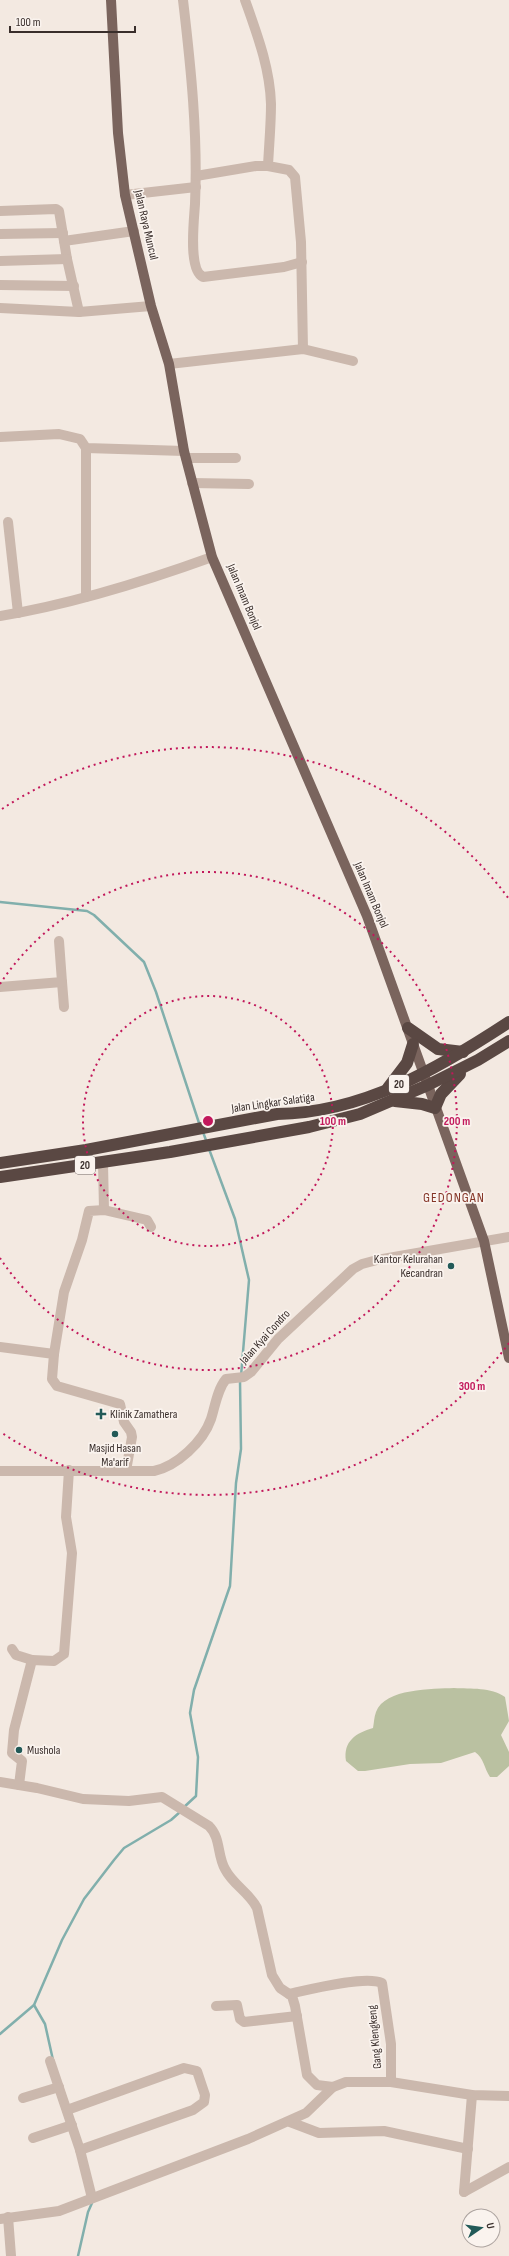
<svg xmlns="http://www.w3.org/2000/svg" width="509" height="2256" font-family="'Sofia Sans Condensed',sans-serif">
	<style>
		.green { fill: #bac1a1 }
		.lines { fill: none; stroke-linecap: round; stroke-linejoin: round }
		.stream { stroke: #81afac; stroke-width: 2.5 }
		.minor { stroke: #cbb8ad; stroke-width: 10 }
		.major { stroke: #7a645d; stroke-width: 10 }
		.highway { stroke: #5a4843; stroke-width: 12 }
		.ring { fill: none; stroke: #c2185b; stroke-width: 2; stroke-dasharray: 2 4 }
		.poi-dot { fill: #225a58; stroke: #faf3ee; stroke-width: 1.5 }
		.labels { text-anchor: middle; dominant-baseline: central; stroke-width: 3.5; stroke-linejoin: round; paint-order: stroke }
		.shield { fill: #faf3ee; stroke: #736966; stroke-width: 1 }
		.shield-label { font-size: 11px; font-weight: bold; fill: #392e2b }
		.street-label { font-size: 12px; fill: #392e2b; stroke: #faf3ee }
		.poi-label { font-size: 12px; fill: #392e2b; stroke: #faf3ee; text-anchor: start }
		.quarter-label { font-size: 14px; letter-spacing: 1px; fill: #853527; stroke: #faf3ee }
		.centre { fill: #c2185b; stroke: #faf3ee; stroke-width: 2 }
		.ring-label { font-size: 12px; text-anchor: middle; font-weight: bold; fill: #c2185b; stroke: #faf3ee; stroke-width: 3.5; stroke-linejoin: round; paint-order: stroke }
	</style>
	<rect width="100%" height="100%" fill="#f3e9e1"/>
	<path class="green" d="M454,1688C471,1689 491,1687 505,1697L509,1721L501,1735L509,1752V1766L497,1777H490C484,1768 484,1758 475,1752L441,1763L410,1764L365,1771H358L346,1761C343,1741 356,1733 373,1728C374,1723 374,1717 376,1712C385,1688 433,1689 454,1688Z"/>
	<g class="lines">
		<g class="stream">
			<polyline points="0,902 87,911 94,915 144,962 156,992 200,1126"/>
			<polyline points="203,1132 207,1143"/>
			<polyline points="209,1149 235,1219 249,1280 241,1376"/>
			<polyline points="183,1808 196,1796 198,1757 190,1713 194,1690 230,1586 236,1483 241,1449 240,1381"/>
			<polyline points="34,2005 45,2024 53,2060"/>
			<polyline points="0,2034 34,2005 62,1940 84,1899 114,1860 124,1848 171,1820 180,1812"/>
			<polyline points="78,2256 88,2212 92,2203"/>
		</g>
		<g class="minor">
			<path d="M183,0C191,68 198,136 195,204C194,220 188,270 203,277L284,267L302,262"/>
			<path d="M245,0C257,34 270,68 271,104C271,125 269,145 268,166L289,170L295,177L301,242L303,349"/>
			<polyline points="196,176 256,166 268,166"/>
			<polyline points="125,195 196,187"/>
			<polyline points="0,211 56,209 59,211 67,259 79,312"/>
			<polyline points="0,234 63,233"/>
			<polyline points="64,241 134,231"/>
			<polyline points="0,261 67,259"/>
			<polyline points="0,285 74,286"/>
			<polyline points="0,308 79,312 151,306"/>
			<polyline points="169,364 303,349 353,361"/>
			<polyline points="0,437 59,434 80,439 86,448 184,451"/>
			<polyline points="186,458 236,458"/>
			<polyline points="192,483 249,484"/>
			<polyline points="8,522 18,613"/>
			<polyline points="86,597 86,448"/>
			<path d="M0,616C73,604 143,582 212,557"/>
			<polyline points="62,982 64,1007"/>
			<polyline points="0,987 62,982 59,941"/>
			<polyline points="103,1163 104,1210"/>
			<polyline points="0,1347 54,1354 52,1379 57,1386 120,1404 124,1422 131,1432 132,1437 126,1471"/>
			<polyline points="54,1354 64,1292 82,1240 89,1211 104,1210 147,1220 151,1227"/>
			<path d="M0,1471H154C177,1466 203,1442 211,1419C215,1407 217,1390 226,1379L244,1377L251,1372L278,1339L353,1269L362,1264L377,1260L509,1237"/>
			<polyline points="12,1649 16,1655 32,1660"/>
			<path d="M0,1782L37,1788L83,1799L129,1801L162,1797L209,1826C221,1838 217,1855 225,1869C233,1885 249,1892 257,1908L272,1975L280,1988L292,1996L295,2006L307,2075L317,2085L333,2087"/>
			<polyline points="19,1785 22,1761 12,1753 14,1730 32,1660 54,1661 64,1654 72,1553 66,1517 69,1470"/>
			<path d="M289,1994C308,1990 365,1975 382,1983L391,2044V2082"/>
			<polyline points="216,2006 237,2005 240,2019 244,2022 297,2016"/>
			<polyline points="50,2061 80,2150 92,2198"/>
			<polyline points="23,2098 59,2087"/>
			<polyline points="67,2110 184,2068 197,2071 205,2095 204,2102 193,2110 80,2150"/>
			<polyline points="290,2122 319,2133 384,2131 468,2149"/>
			<polyline points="33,2138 72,2125"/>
			<polyline points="464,2192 472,2095"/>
			<polyline points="464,2192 509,2167"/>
			<polyline points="8,2217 11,2256"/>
			<polyline points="0,2219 59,2211 248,2139 306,2113 333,2087 346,2082 391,2082 472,2095 509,2096"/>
		</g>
		<polyline class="major" points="111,0 118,133 125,195 151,306 169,364 184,451 212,557 367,916 484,1241 509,1358"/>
		<g class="highway">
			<polyline points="408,1028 438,1049 463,1052"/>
			<polyline points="388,1088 407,1063 413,1044"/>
			<polyline points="395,1101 422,1104 435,1108 441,1094 460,1074"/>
			<path d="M0,1163L86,1150L277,1114C363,1113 439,1068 509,1022"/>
			<polyline points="0,1177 170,1152 309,1127 360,1114 428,1085 478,1060 509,1041"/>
		</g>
	</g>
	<g class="ring">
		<circle cx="208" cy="1121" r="125"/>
		<path d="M0 984A249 249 0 1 1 0 1258"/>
		<path d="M509 1343A374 374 0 0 1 2 1433M2 809A374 374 0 0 1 509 899"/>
	</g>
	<g class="poi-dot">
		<circle cx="451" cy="1266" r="4"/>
		<path d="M99 1408h4v4h4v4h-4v4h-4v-4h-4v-4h4z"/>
		<circle cx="115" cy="1434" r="4"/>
		<circle cx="19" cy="1750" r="4"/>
	</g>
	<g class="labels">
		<g class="shield">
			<rect x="389" y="1075" width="20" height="18" rx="3"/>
			<rect x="75" y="1156" width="20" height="18" rx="3"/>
		</g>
		<g class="shield-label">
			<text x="399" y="1084">20</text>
			<text x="85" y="1165">20</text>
		</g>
		<g class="street-label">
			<text transform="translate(146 225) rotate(77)">Jalan Raya Muncul</text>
			<text transform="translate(244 597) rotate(67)">Jalan Imam Bonjol</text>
			<text transform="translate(371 895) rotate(67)">Jalan Imam Bonjol</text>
			<text transform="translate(273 1103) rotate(-8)">Jalan Lingkar Salatiga</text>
			<text transform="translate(265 1337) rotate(-48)">Jalan Kyai Condro</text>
			<text transform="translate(375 2037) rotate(-95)">Gang Klengkeng</text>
		</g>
		<g class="poi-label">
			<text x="443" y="1259" text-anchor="end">Kantor Kelurahan<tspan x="443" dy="14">Kecandran</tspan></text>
			<text x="110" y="1414">Klinik Zamathera</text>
			<text x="115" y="1448" text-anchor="middle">Masjid Hasan<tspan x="115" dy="14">Ma'arif</tspan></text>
			<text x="27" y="1750">Mushola</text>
		</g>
		<g class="quarter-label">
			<text x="454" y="1197">GEDONGAN</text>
		</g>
	</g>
	<circle cx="208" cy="1121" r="6" class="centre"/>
	<g class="ring-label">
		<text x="333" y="1125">100 m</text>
		<text x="457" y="1125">200 m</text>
		<text x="472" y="1390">300 m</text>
	</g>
	<g transform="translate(481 2228) rotate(77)"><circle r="19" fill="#faf3ee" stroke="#ada4a0"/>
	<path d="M0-3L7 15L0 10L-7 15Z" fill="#225a58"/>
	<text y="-6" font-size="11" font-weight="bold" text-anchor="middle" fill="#392e2b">U</text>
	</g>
	<path d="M10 26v6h125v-6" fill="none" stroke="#392e2b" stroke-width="2"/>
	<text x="16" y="26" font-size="12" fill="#392e2b" stroke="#faf3ee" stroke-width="3" paint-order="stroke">100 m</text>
</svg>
